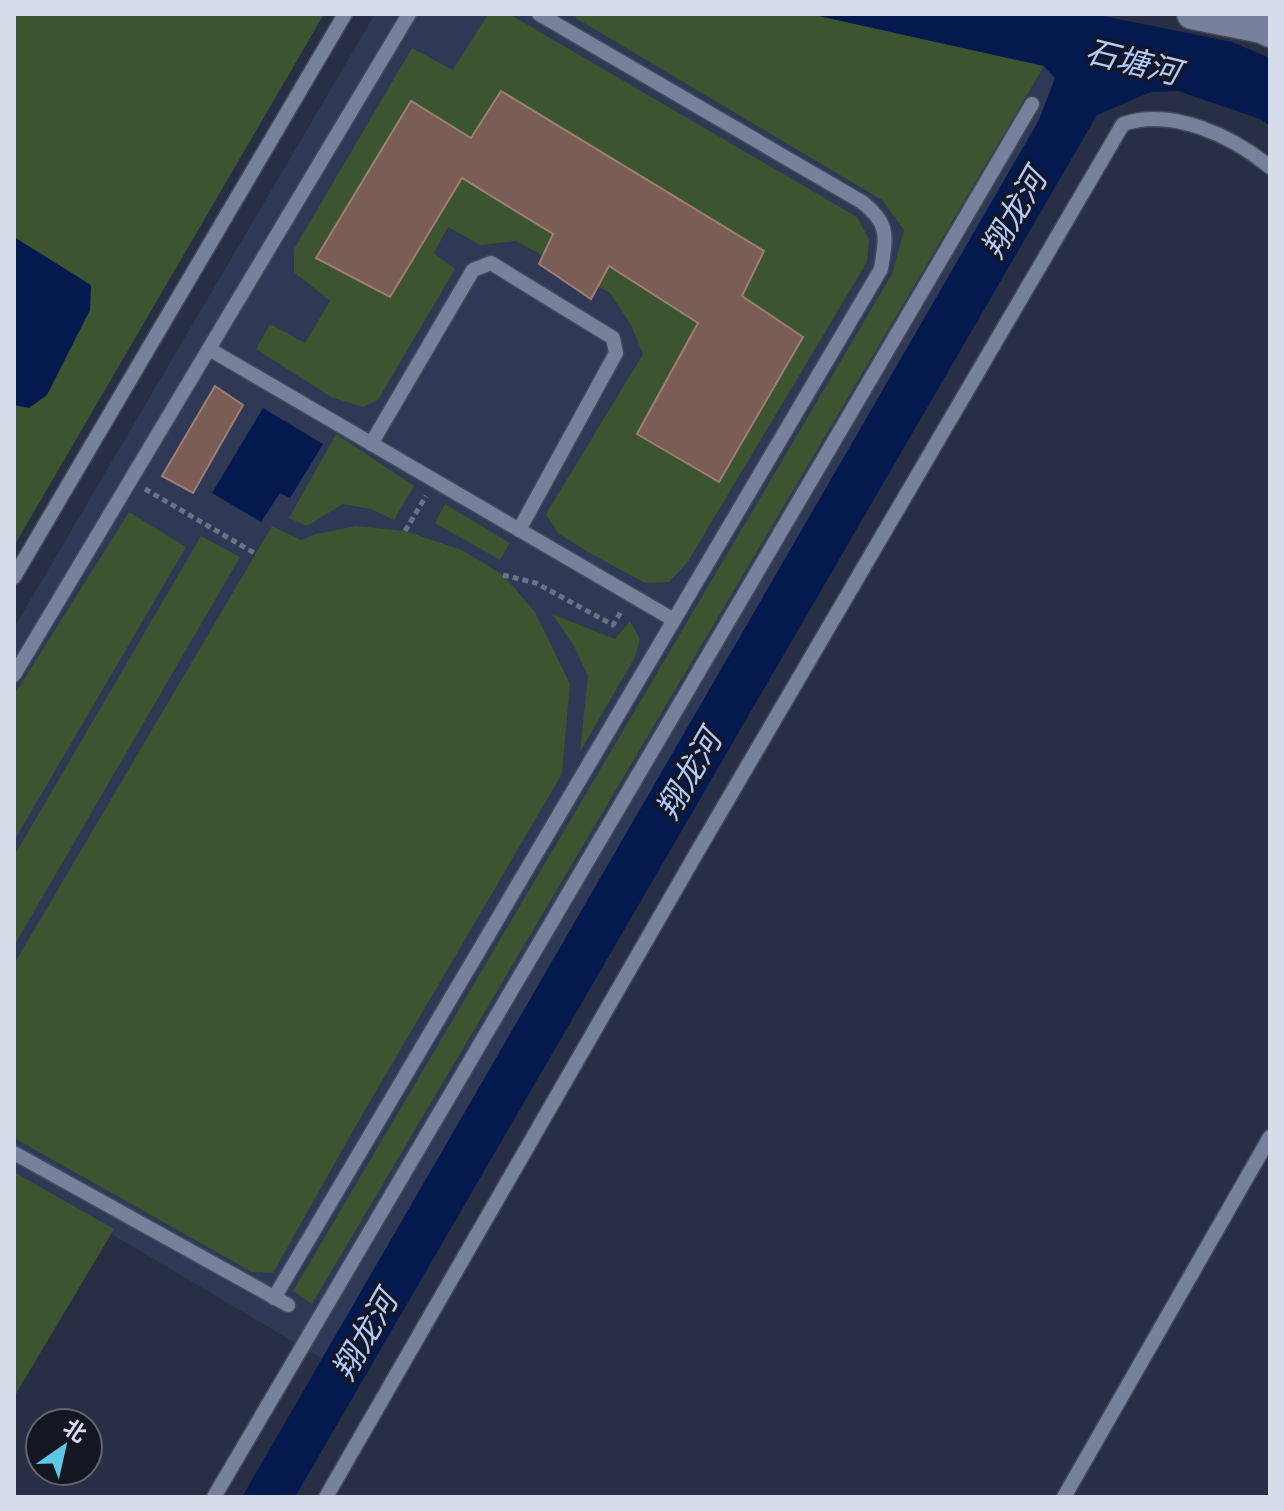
<svg xmlns="http://www.w3.org/2000/svg" width="1284" height="1511" font-family="'Titillium Web','Noto Sans SC',sans-serif">
	<style>
		.built { fill: #2f3854 }
		.green { fill: #3c542f }
		.water { fill: #041a4f }
		.building { fill: #7a5d54; stroke: #9d7e75; stroke-width: 2 }
		.lines { fill: none; stroke-linecap: round; stroke-linejoin: round }
		.lane-casing { stroke: #444a5c; stroke-width: 17 }
		.street-casing { stroke: #444a5c; stroke-width: 33 }
		.path { stroke: #6c7285; stroke-width: 5; stroke-dasharray: 6 4; stroke-linecap: butt }
		.lane { stroke: #78819b; stroke-width: 14 }
		.street { stroke: #78819b; stroke-width: 30 }
		.labels { text-anchor: middle; dominant-baseline: central; stroke-width: 6; stroke-linejoin: round; paint-order: stroke }
		.water-label { font-size: 32px; font-style: italic; fill: #b0cbfe; stroke: #141721 }
	</style>
	<rect width="100%" height="100%" fill="#282f45"/>
	<polygon class="built" points="375,14 810,14 1044,66 1055,78 1039,120 322,1359 14,1176 14,628"/>
	<g class="green">
		<polygon points="14,14 324,14 14,546"/>
		<polygon points="488,14 509,14 857,217 869,239 867,262 687,563 669,582 645,583 588,552 558,533 546,514 643,354 631,325 610,293 516,241 480,245 448,227 434,253 455,269 378,400 363,407 331,397 256,349 270,324 305,343 330,301 294,272 294,249 412,48 453,70"/>
		<polygon points="569,14 810,14 1044,66 312,1304 293,1291 892,274 904,230 882,200"/>
		<polygon points="336,434 414,486 394,520 371,509 343,504 307,526 289,518"/>
		<polygon points="445,504 510,543 500,560 435,523"/>
		<polygon points="129,512 186,547 14,841 14,695"/>
		<polygon points="272,526 301,540 316,534 356,526 405,531 462,550 503,575 535,612 570,684 562,774 358,1122 273,1273 252,1272 14,1138 14,964"/>
		<polygon points="201,536 240,557 14,946 14,856"/>
		<polygon points="552,614 615,639 630,621 640,639 635,657 580,752 588,676 574,646"/>
		<polygon points="14,1172 114,1229 14,1397"/>
	</g>
	<g class="water">
		<polygon points="810,14 1093,14 1232,42 1270,58 1270,126 1260,119 1178,91 1151,92 1097,115 295,1497 242,1497 1039,120 1055,78 1044,66"/>
		<polygon points="14,237 91,285 90,310 47,395 29,408 14,405"/>
		<polygon points="263,408 323,444 290,498 280,493 261,522 212,493"/>
	</g>
	<g class="building">
		<polygon points="501,91 764,251 742,296 803,337 719,482 637,434 698,323 609,266 591,299 539,264 553,234 462,178 390,297 316,258 411,101 471,138"/>
		<polygon points="215,386 243,405 193,493 162,476"/>
	</g>
	<g class="lines">
		<g class="lane-casing">
			<g id="lane">
				<polyline points="209,349 674,620"/>
				<polyline points="371,444 473,270 491,263 613,338 616,353 519,530"/>
				<polyline points="14,577 345,14"/>
				<polyline points="14,675 409,14"/>
				<polyline points="14,1153 288,1305"/>
				<path d="M274,1298L881,269C886,236 890,224 862,202L539,14"/>
				<polyline points="214,1497 1032,104"/>
				<path d="M326,1497L696,854L1123,124C1172,107 1232,136 1270,167"/>
				<polyline points="1064,1497 1270,1137"/>
			</g>
		</g>
		<g class="street-casing">
			<polyline id="street" points="1192,14 1262,28 1270,32"/>
		</g>
		<g class="path">
			<polyline points="145,489 256,554"/>
			<polyline points="405,531 426,496"/>
			<polyline points="503,575 536,583 613,625 622,610"/>
		</g>
		<use href="#lane" class="lane"/>
		<use href="#street" class="street"/>
	</g>
	<g class="labels">
		<g class="water-label">
			<text transform="translate(1133 61) rotate(14)">石塘河</text>
			<text transform="translate(1013 213) rotate(-60)">翔龙河</text>
			<text transform="translate(688 774) rotate(-60)">翔龙河</text>
			<text transform="translate(364 1335) rotate(-60)">翔龙河</text>
		</g>
	</g>
	<rect width="1284" height="1511" fill="none" stroke="#d7dcea" stroke-width="32"/>
	<g transform="translate(64 1447) rotate(34)"><circle r="38" fill="#141721" stroke="#626671" stroke-width="2"/>
	<path d="M0-6L14 30L0 20L-14 30Z" fill="#5cc7e7"/>
	<text y="-12" font-size="22" font-weight="bold" text-anchor="middle" fill="#d7dcea">北</text>
	</g>
</svg>
